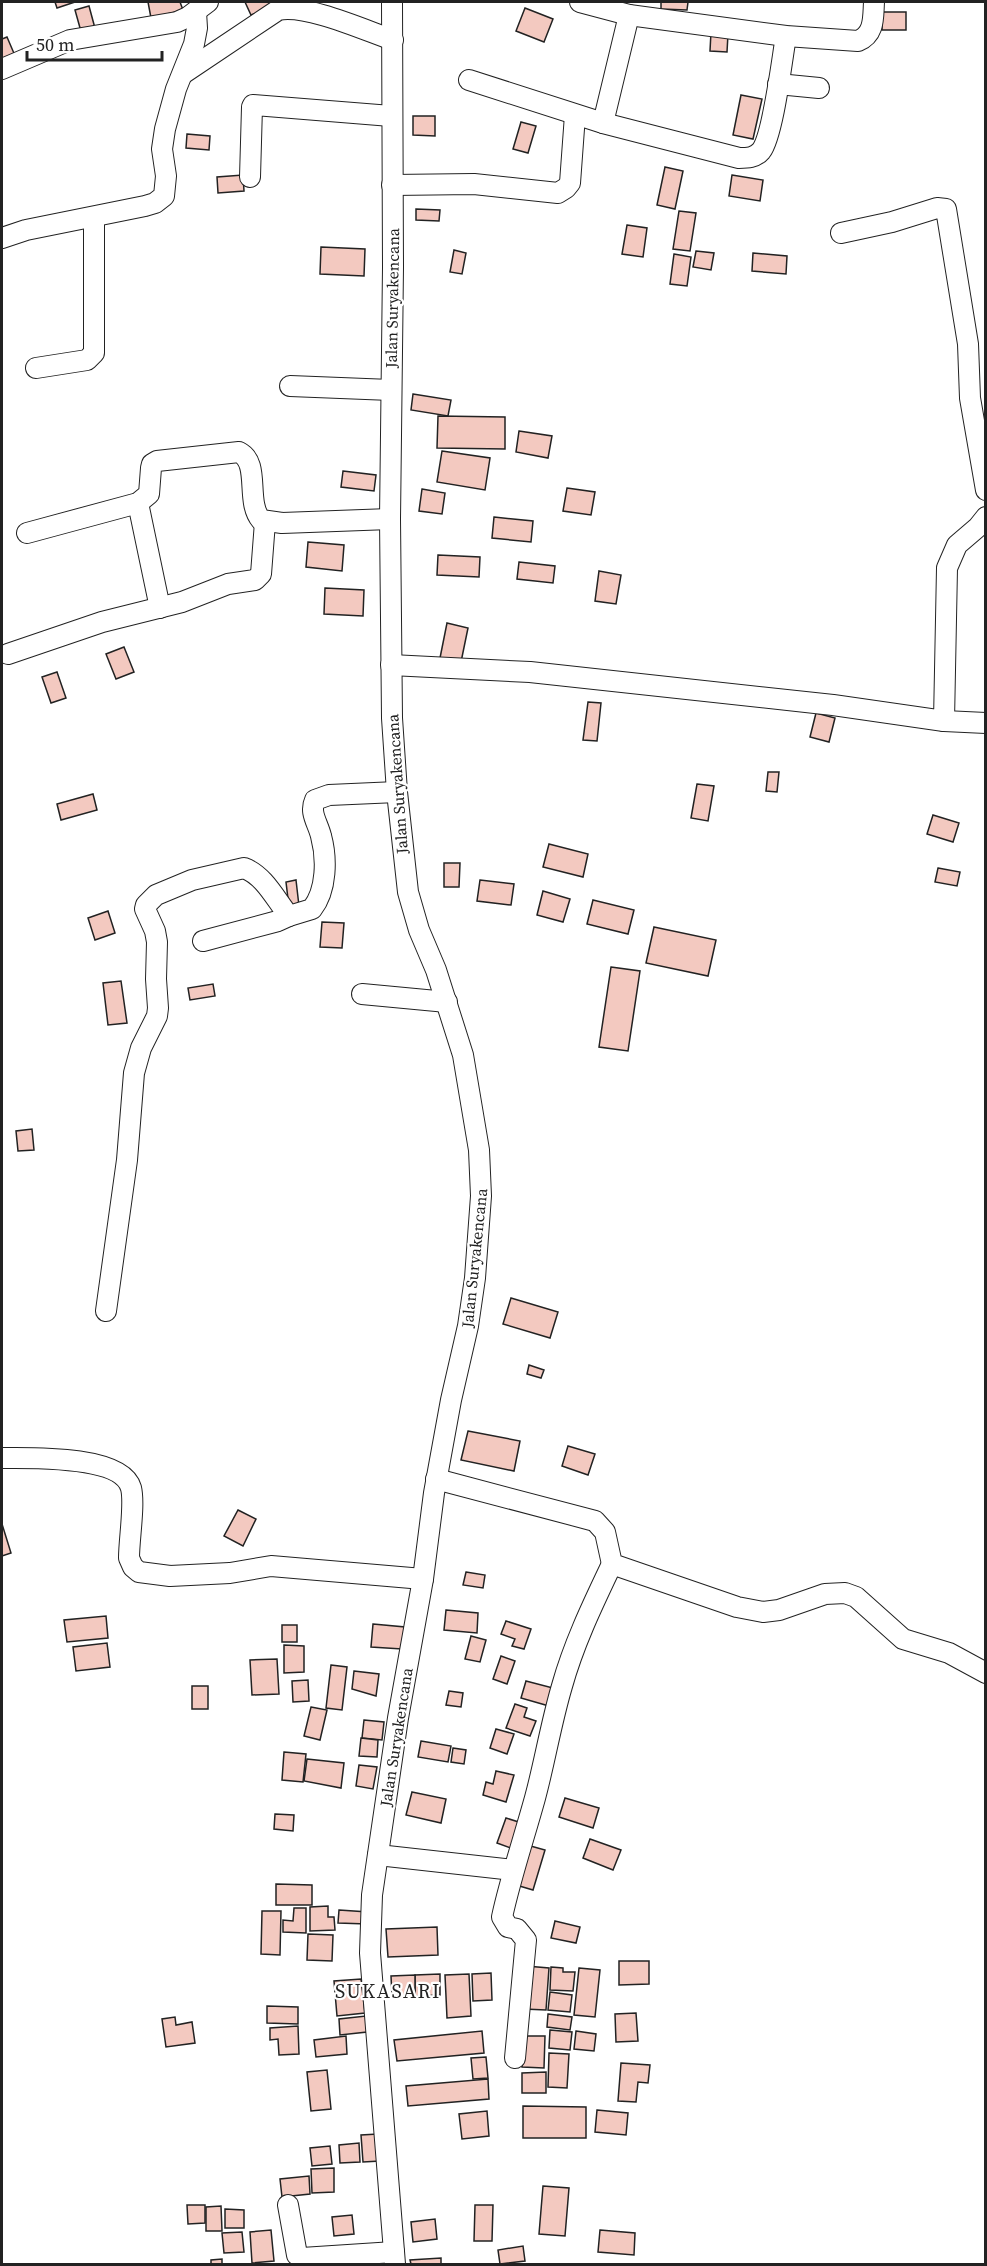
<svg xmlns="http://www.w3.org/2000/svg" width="987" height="2266" font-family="'Source Serif 4',serif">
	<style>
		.building { fill: #f3c9c0; stroke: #222; stroke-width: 1.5 }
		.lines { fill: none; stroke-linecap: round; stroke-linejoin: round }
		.minor-casing { stroke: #222; stroke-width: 22 }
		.minor { stroke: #fff; stroke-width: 20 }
		.labels { text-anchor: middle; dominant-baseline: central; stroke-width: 4.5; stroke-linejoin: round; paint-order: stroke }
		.street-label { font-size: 16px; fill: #222; stroke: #fff }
		.quarter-label { font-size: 20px; letter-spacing: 1.5px; fill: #222; stroke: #fff }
	</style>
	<rect width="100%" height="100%" fill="#fff"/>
	<g class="building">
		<polygon points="55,2 75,2 57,8"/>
		<polygon points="148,2 180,2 183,10 151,18"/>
		<polygon points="245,2 270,2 272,7 251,15"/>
		<polygon points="661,2 688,2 687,10 661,9"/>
		<polygon points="89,6 96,32 82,35 75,10"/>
		<polygon points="525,8 553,19 544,42 516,31"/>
		<rect x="882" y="12" width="24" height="18"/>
		<polygon points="711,32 728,34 727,52 710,51"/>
		<polygon points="7,37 16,58 2,64 2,39"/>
		<polygon points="741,95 762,99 753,139 733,135"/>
		<polygon points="413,116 435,116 435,136 413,135"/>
		<polygon points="521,122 536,126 528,153 513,149"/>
		<polygon points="187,134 210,136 209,150 186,148"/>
		<polygon points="665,167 683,171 675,209 657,205"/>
		<polygon points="243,175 244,191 218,193 217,177"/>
		<polygon points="732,175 763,180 760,201 729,196"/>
		<polygon points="416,209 440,210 439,221 416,220"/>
		<polygon points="679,211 696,213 690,251 673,249"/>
		<polygon points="627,225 647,228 643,257 622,254"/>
		<polygon points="321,247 365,249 364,276 320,274"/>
		<polygon points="454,250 466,253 462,274 450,272"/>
		<polygon points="696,251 714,253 711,270 693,267"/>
		<polygon points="753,253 787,256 786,274 752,271"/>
		<polygon points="674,254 691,257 687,286 670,284"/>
		<polygon points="413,394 451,400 448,416 411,410"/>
		<polygon points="438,416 505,417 505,449 437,448"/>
		<polygon points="519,431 552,436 548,458 516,452"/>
		<polygon points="442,451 490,458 485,490 437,482"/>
		<polygon points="343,471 376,475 374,491 341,487"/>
		<polygon points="567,488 595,492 591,515 563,511"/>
		<polygon points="422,489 445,493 442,514 419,511"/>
		<polygon points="494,517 533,521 531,542 492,538"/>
		<polygon points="308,542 344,545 342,571 306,567"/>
		<polygon points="438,555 480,557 479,577 437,575"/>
		<polygon points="519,562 555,566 553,583 517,579"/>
		<polygon points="599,571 621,575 616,604 595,601"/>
		<polygon points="325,588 364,590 363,616 324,614"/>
		<polygon points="447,623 468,628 461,662 440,658"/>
		<polygon points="124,647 134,672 116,679 106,654"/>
		<polygon points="57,672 66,698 51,703 42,677"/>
		<polygon points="588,702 601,703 597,741 583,740"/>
		<polygon points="816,713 835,718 829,742 810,737"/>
		<polygon points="768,772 779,772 777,792 766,791"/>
		<polygon points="697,784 714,786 708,821 691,818"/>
		<polygon points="93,794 97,810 61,820 57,804"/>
		<polygon points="933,815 959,823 953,842 927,834"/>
		<polygon points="549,844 588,854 583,877 543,867"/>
		<polygon points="444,863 460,863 459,887 444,887"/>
		<polygon points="938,868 960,872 957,886 935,882"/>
		<polygon points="296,880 299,906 289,907 286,882"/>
		<polygon points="480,880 514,884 511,905 477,901"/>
		<polygon points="543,891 570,899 563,922 537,915"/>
		<polygon points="593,900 634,910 628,934 587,924"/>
		<polygon points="108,911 115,933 95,940 88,918"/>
		<polygon points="322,922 344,923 342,948 320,947"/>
		<polygon points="654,927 716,940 708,976 646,963"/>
		<polygon points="611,967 640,971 628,1051 599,1047"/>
		<polygon points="121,981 127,1023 108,1025 103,983"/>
		<polygon points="213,984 215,996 190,1000 188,988"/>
		<polygon points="32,1129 34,1150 18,1151 16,1131"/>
		<polygon points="511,1298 558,1312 550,1338 503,1324"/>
		<polygon points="529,1365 544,1370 541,1378 527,1374"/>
		<polygon points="468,1431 520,1441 514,1471 461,1460"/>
		<polygon points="568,1446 595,1454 588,1475 562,1466"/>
		<polygon points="238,1510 256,1519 243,1546 224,1536"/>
		<polygon points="2,1524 11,1553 2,1556"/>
		<polygon points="466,1572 485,1575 483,1588 463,1585"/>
		<polygon points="446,1610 478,1613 477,1633 444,1630"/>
		<polygon points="106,1616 108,1638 67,1642 64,1620"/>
		<polygon points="506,1621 531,1629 524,1649 512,1646 515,1639 501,1634"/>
		<polygon points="373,1624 405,1627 402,1649 371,1647"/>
		<rect x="282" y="1625" width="15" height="17"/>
		<polygon points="471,1636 486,1640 480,1662 465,1659"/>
		<polygon points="107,1643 110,1667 76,1671 73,1647"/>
		<polygon points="284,1645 304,1646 304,1672 284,1673"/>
		<polygon points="501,1656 515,1661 507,1684 493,1679"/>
		<polygon points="277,1659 279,1694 252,1695 250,1660"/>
		<polygon points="331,1665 347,1667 342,1710 326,1708"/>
		<polygon points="354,1671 379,1674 376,1696 352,1689"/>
		<polygon points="308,1680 309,1701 293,1702 292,1681"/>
		<polygon points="526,1681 553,1688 549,1706 521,1698"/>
		<rect x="192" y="1686" width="16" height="23"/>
		<polygon points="449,1691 463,1693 461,1707 446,1705"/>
		<polygon points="515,1704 527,1708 524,1717 536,1721 530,1736 506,1728"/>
		<polygon points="311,1707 327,1710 320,1740 304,1736"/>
		<polygon points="364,1720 384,1722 382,1740 362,1738"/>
		<polygon points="496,1729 514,1734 507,1754 490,1748"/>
		<polygon points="361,1738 378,1740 377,1757 359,1756"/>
		<polygon points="421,1741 451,1746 448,1762 418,1757"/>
		<polygon points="453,1748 466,1750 464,1764 451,1762"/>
		<polygon points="284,1752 306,1754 303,1782 282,1780"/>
		<polygon points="307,1759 344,1763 341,1788 304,1781"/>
		<polygon points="359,1765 377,1767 373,1789 356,1786"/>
		<polygon points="496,1771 514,1775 506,1802 483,1795 486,1782 493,1784"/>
		<polygon points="412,1792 446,1799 441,1823 406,1815"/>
		<polygon points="565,1798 599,1808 593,1828 559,1817"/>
		<polygon points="275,1814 294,1815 293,1831 274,1829"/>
		<polygon points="506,1818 525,1824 516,1850 497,1843"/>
		<polygon points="590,1839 621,1850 613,1870 583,1858"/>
		<polygon points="527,1845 545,1850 533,1890 516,1885"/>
		<polygon points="276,1884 312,1885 312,1905 276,1905"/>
		<polygon points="328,1906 328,1917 334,1917 335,1930 310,1931 310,1907"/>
		<polygon points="294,1908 306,1908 306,1933 283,1932 283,1920 293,1921"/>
		<polygon points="339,1910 368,1912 367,1924 338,1923"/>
		<polygon points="262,1911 281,1911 280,1955 261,1954"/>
		<polygon points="555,1921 580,1927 576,1943 551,1938"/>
		<polygon points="437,1927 438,1955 388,1957 386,1929"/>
		<polygon points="308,1934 333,1935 332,1961 307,1960"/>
		<polygon points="619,1961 649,1961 649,1984 619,1985"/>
		<polygon points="526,1966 549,1968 546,2010 524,2009"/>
		<polygon points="551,1967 563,1968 563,1972 575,1972 573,1991 550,1990"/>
		<polygon points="579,1968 600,1970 595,2017 574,2015"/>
		<polygon points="491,1973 492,2000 473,2001 472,1974"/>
		<polygon points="440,1974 440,1995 415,1996 415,1975"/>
		<polygon points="469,1974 471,2016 447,2018 445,1975"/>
		<polygon points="415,1975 415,1996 392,1996 391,1976"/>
		<polygon points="361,1979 365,2013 337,2016 334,1981"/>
		<polygon points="550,1992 572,1995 570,2012 548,2010"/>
		<polygon points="267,2006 298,2007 298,2024 267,2023"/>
		<polygon points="636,2013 638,2041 616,2042 615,2014"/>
		<polygon points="548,2014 572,2017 570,2030 547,2027"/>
		<polygon points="366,2016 367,2032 340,2035 339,2019"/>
		<polygon points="175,2017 176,2025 192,2022 195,2043 166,2047 162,2019"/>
		<polygon points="298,2026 299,2054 279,2055 278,2039 270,2040 270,2028"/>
		<polygon points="550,2030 572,2032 570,2050 549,2048"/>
		<polygon points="482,2031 484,2053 397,2061 394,2040"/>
		<polygon points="576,2031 596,2034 594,2051 574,2049"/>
		<polygon points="346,2036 347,2054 316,2057 314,2040"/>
		<polygon points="523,2036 545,2036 544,2068 522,2067"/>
		<polygon points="549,2053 569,2054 567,2088 548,2087"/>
		<polygon points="486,2057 488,2078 473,2079 471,2058"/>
		<polygon points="621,2063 650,2065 648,2083 638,2082 636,2102 618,2101"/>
		<polygon points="327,2070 331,2109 311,2111 307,2072"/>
		<polygon points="546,2072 546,2093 522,2093 522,2073"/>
		<polygon points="488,2079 489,2099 408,2106 406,2086"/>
		<polygon points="523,2106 586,2107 586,2138 523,2138"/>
		<polygon points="597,2110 628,2113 626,2135 595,2132"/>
		<polygon points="487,2111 489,2136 462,2139 459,2114"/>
		<polygon points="378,2134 380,2161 363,2162 361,2135"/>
		<polygon points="359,2143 360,2162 340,2163 339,2145"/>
		<polygon points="330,2146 332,2164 312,2166 310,2148"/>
		<polygon points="334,2168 334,2192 312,2193 311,2169"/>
		<polygon points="309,2176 310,2194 282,2197 280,2179"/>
		<polygon points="543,2186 569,2188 565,2236 539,2234"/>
		<polygon points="187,2205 205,2205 205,2223 188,2224"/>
		<polygon points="475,2205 493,2205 492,2241 474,2241"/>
		<polygon points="221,2206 222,2231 206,2231 206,2207"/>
		<polygon points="225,2209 244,2210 244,2228 225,2228"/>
		<polygon points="352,2215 354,2234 334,2236 332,2217"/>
		<polygon points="435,2219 437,2239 413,2242 411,2222"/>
		<polygon points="271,2230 274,2261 252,2263 250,2232"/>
		<polygon points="600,2230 635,2233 634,2255 598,2252"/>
		<polygon points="242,2232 244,2252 224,2253 222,2233"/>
		<polygon points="523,2246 525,2261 500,2264 498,2250"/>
		<polygon points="441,2258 441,2264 411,2264 410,2260"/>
		<polygon points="222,2259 222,2264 211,2264 211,2260"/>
	</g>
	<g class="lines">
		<g class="minor-casing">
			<g id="minor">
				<polyline points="392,2 393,267 390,519 392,718 397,792 408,892 419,930 436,970 463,1055 479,1150 481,1196 475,1278 468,1326 451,1400 434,1493 423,1579 398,1718 372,1895 370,1953 395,2264"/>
				<path d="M580,2L629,15L786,36L858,41C875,34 873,17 874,2"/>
				<polyline points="2,69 70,40 177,22 188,17 208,2"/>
				<path d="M184,73L278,10C307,4 364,30 393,40"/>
				<polyline points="469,80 603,123 629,15"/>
				<polyline points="778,84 819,88"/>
				<path d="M603,123L739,158C747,158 755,158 761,151C773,136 782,59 786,36"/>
				<polyline points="250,177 252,107 253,105 391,116"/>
				<polyline points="392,185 474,184 558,193 566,188 570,183 575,115"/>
				<polyline points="841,233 892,222 937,208 946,209 968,344 970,398 986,490"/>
				<polyline points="2,238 26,230 145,206 155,203 164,196 166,176 162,149 165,129 176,89 194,44 197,28 196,12"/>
				<polyline points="36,368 87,360 94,353 94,217"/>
				<polyline points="290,386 391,390"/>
				<polyline points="138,503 160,608"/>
				<path d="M27,533L138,503L149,494L151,468L152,464L157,461L239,452C261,463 245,501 261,520L282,523L390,519"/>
				<polyline points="8,654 102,622 182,602 228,584 255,580 261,574 265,522"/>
				<polyline points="391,665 530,672 833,705 944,721 947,568 957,545 978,527 986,517"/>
				<polyline points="944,721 986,723"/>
				<polyline points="203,941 278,921 289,916"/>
				<polyline points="362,994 447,1002"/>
				<path d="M106,1311L127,1160L134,1073L141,1048L157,1016L158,1008L156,979L157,942L155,931L145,909L146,905L156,895L192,880L244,868C264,875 276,900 289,916L312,909C327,890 327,858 321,836C318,823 309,813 315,800L329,795L397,792"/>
				<path d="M2,1458C30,1458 122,1455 131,1488C135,1504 129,1539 129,1558L133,1567L139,1572L170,1576L230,1573L271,1566L423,1579"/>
				<polyline points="436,1479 595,1521 605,1532 612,1564 737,1607 763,1612 779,1610 825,1594 845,1593 856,1597 903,1639 949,1653 986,1673"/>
				<polyline points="378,1855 513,1870"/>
				<path d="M515,2058L526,1940L517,1929L508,1927L502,1917C511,1876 524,1838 535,1798C545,1761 551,1723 562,1686C574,1643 593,1604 612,1564"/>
				<polyline points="288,2205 297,2255 302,2258 394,2252"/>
			</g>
		</g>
		<use href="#minor" class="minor"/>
	</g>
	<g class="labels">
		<g class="street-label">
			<text transform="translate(392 298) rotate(-89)">Jalan Suryakencana</text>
			<text transform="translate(397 784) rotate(-94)">Jalan Suryakencana</text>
			<text transform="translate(474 1258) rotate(-84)">Jalan Suryakencana</text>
			<text transform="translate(396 1737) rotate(-81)">Jalan Suryakencana</text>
		</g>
		<g class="quarter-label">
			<text x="388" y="1991">SUKASARI</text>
		</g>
	</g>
	<rect width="987" height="2266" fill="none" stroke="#222222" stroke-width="6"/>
	<path d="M27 51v9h135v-9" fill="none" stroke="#222222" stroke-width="3"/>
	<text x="36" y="51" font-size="18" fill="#222222" stroke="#ffffff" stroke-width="4.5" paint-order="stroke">50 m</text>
</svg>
